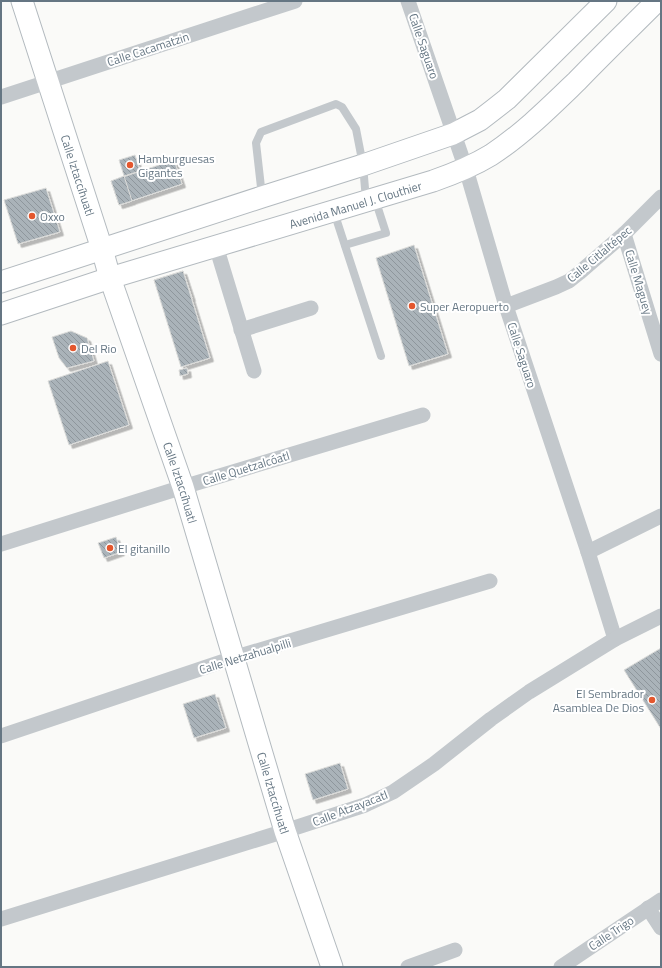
<svg xmlns="http://www.w3.org/2000/svg" width="662" height="968" font-family="'Titillium Web',sans-serif">
	<style>
		.building { fill: url(#building-back-hatch); stroke: #dcdcda; filter: url(#shadow) }
		.lines { fill: none; stroke-linecap: round; stroke-linejoin: round }
		.secondary-casing { stroke: #b3babf; stroke-width: 23 }
		.lane { stroke: #c3c8cc; stroke-width: 8 }
		.street { stroke: #c3c8cc; stroke-width: 15 }
		.secondary { stroke: #fff; stroke-width: 21 }
		.poi-dot { fill: #e4572e; stroke: #fff; stroke-width: 1.5 }
		.labels { text-anchor: middle; dominant-baseline: central; stroke-width: 4; stroke-linejoin: round; paint-order: stroke }
		.street-label { font-size: 12px; fill: #657683; stroke: #fff }
		.poi-label { font-size: 12px; fill: #657683; stroke: #fff; text-anchor: start }
	</style>
	<defs>
		<pattern id="building-back-hatch" width="6" height="6" patternUnits="userSpaceOnUse"><rect width="6" height="6" fill="#aab3b9"/><path d="M-1 5l2 2M0 0l6 6M5-1l2 2" fill="none" stroke="#8e969c"/></pattern>
		<filter id="shadow"><feDropShadow dx="3.5" dy="3.5" stdDeviation="0" flood-color="#0004"/></filter>
	</defs>
	<rect width="100%" height="100%" fill="#fafaf8"/>
	<g class="building">
		<polygon points="135,155 140,171 124,176 119,160"/>
		<polygon points="174,160 182,184 119,205 111,181"/>
		<polygon points="124,176 132,201 119,205 111,181"/>
		<polygon points="46,188 60,232 18,244 4,200"/>
		<polygon points="414,245 448,354 409,366 376,258"/>
		<polygon points="183,271 192,298 163,307 154,280"/>
		<polygon points="183,271 210,358 181,367 154,280"/>
		<polygon points="71,331 87,338 94,361 67,368 59,358 52,337"/>
		<polygon points="108,361 129,425 69,445 48,381"/>
		<polygon points="187,368 188,374 180,376 179,370"/>
		<polygon points="116,537 121,552 104,558 98,543"/>
		<polygon points="661,648 661,729 624,670"/>
		<polygon points="215,694 226,728 194,738 183,704"/>
		<polygon points="340,763 348,789 313,800 305,774"/>
	</g>
	<g class="lines">
		<g class="secondary-casing">
			<g id="secondary">
				<path id="s1" d="M22,1L102,249L110,278L183,487L285,831L332,967"/>
				<polyline points="1,282 262,197 363,165 453,134 480,120 493,110 507,99 606,1"/>
				<path id="s2" d="M1,314L110,278L433,181C453,174 473,166 491,155C523,134 550,107 577,81C603,54 630,28 657,1"/>
			</g>
		</g>
		<g class="lane">
			<polyline points="262,196 256,143 261,132 336,104 342,107 356,129 363,165 366,200"/>
			<polyline points="334,212 381,356"/>
			<polyline points="345,245 386,233 375,199"/>
		</g>
		<g class="street">
			<polyline points="408,1 466,169 506,306 588,552 615,639"/>
			<polyline points="1,97 295,1"/>
			<polyline points="624,234 661,354"/>
			<polyline points="216,246 254,371"/>
			<polyline points="506,306 556,287 569,281 579,273 624,234 661,197"/>
			<polyline points="241,330 311,308"/>
			<polyline points="1,544 183,487 423,415"/>
			<polyline points="588,552 661,516"/>
			<polyline points="1,736 233,658 490,581"/>
			<polyline points="648,908 661,928"/>
			<polyline points="1,919 285,831 365,805 393,792 434,764 491,719 529,692 615,639 661,616"/>
			<polyline points="408,967 455,950"/>
			<polyline points="561,967 661,900"/>
		</g>
		<use href="#secondary" class="secondary"/>
	</g>
	<g class="poi-dot">
		<circle cx="130" cy="165" r="4"/>
		<circle cx="32" cy="216" r="4"/>
		<circle cx="412" cy="306" r="4"/>
		<circle cx="73" cy="348" r="4"/>
		<circle cx="110" cy="548" r="4"/>
		<circle cx="652" cy="700" r="4"/>
	</g>
	<g class="labels">
		<g class="street-label">
			<text transform="translate(424 46) rotate(71)">Calle Saguaro</text>
			<text transform="translate(148 49) rotate(-18)">Calle Cacamatzin</text>
			<text stroke="none"><textPath href="#s1" startOffset="183">Calle Iztaccíhuatl</textPath></text>
			<text stroke="none"><textPath href="#s2" startOffset="371">Avenida Manuel J. Clouthier</textPath></text>
			<text transform="translate(599 254) rotate(-40)">Calle Citlaltépec</text>
			<text transform="translate(639 282) rotate(73)">Calle Maguey</text>
			<text transform="translate(522 355) rotate(72)">Calle Saguaro</text>
			<text transform="translate(246 468) rotate(-17)">Calle Quetzalcóatl</text>
			<text stroke="none"><textPath href="#s1" startOffset="507">Calle Iztaccíhuatl</textPath></text>
			<text transform="translate(245 656) rotate(-17)">Calle Netzahualpilli</text>
			<text stroke="none"><textPath href="#s1" startOffset="831">Calle Iztaccíhuatl</textPath></text>
			<text transform="translate(350 808) rotate(-21)">Calle Atzayacatl</text>
			<text transform="translate(611 933) rotate(-34)">Calle Trigo</text>
		</g>
		<g class="poi-label">
			<text x="138" y="158">Hamburguesas<tspan x="138" dy="14">Gigantes</tspan></text>
			<text x="40" y="216">Oxxo</text>
			<text x="420" y="306">Super Aeropuerto</text>
			<text x="81" y="348">Del Rio</text>
			<text x="118" y="548">El gitanillo</text>
			<text x="644" y="693" text-anchor="end">El Sembrador<tspan x="644" dy="14">Asamblea De Dios</tspan></text>
		</g>
	</g>
	<rect width="662" height="968" fill="none" stroke="#657683" stroke-width="4"/>
</svg>
